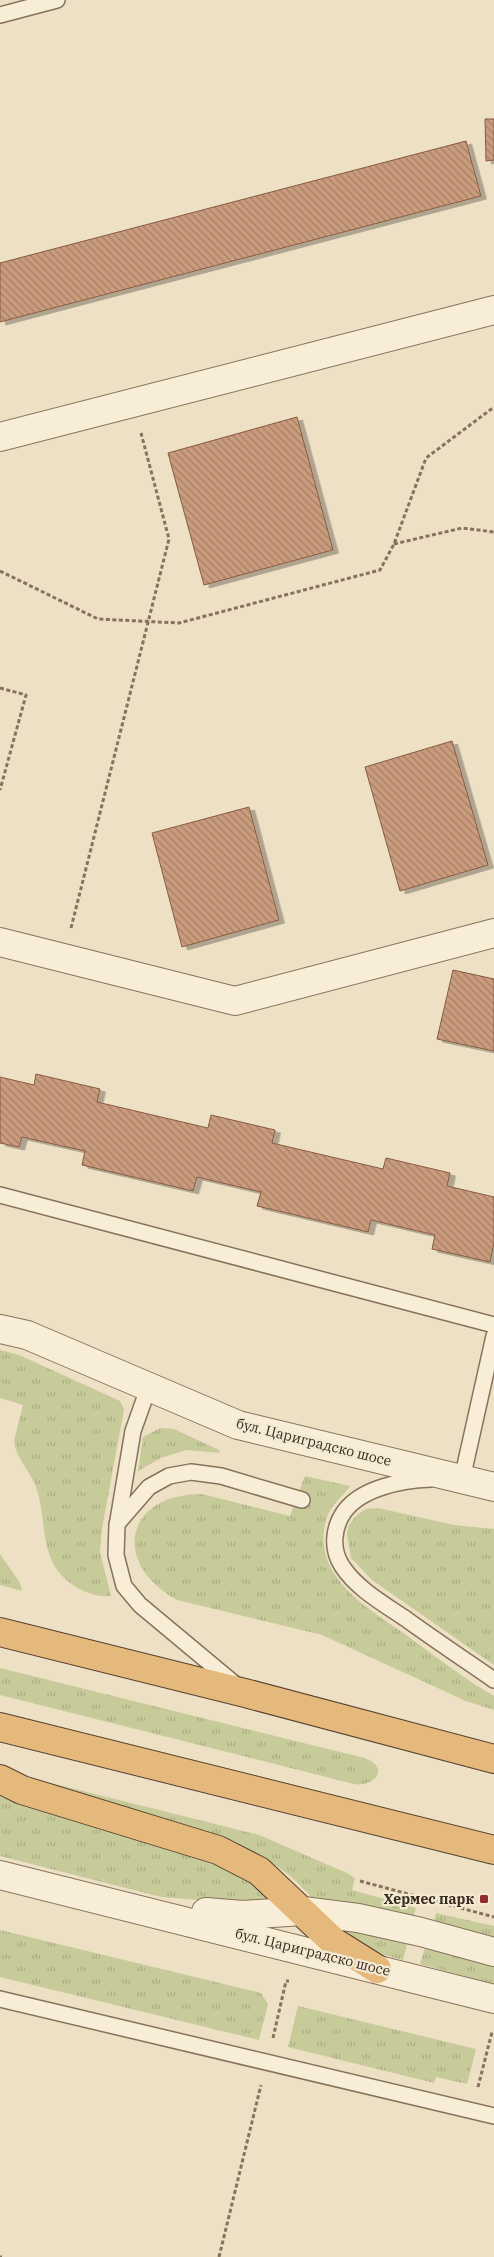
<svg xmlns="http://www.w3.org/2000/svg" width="494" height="2257" font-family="'IBM Plex Serif',serif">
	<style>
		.grass { fill: url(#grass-tufts) }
		.building { fill: url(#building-back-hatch); stroke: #865b42; filter: url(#shadow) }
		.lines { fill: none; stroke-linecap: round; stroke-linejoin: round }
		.service-casing { stroke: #87725b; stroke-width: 18 }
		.minor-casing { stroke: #87725b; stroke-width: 30 }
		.trunk-casing { stroke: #55402f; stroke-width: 30 }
		.path { stroke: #87725b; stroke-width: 3; stroke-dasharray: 4 2.5; stroke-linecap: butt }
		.service { stroke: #f8eed8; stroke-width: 15 }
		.minor { stroke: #f8eed8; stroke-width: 28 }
		.trunk { stroke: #e4b97b; stroke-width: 28 }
		.poi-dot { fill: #942d30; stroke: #f4ead4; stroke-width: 2 }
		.labels { text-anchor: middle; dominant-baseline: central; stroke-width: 4.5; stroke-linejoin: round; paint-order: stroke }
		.street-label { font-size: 14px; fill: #382a1f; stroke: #f4ead4 }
		.poi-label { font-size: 14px; font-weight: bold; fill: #382a1f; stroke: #f4ead4; text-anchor: end }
	</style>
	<defs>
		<pattern id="grass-tufts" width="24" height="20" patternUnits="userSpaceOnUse" patternTransform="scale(1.25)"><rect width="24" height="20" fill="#c6cb99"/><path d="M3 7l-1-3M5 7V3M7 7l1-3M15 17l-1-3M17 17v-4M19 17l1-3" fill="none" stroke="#abae83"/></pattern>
		<pattern id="building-back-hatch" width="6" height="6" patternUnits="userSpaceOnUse" patternTransform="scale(1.25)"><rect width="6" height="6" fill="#ca9b7c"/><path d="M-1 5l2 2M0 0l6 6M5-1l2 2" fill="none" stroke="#a57f65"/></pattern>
		<filter id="shadow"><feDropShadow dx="5.5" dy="3" stdDeviation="0" flood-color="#0004"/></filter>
	</defs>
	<rect width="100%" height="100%" fill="#ede0c5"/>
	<g class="grass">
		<path d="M0,1350L19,1355L120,1401L124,1410L102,1528L100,1552L111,1596C95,1597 82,1592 69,1582C38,1558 48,1521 36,1487C31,1473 19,1461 15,1447L14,1441L23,1405L0,1398Z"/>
		<polygon points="160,1428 174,1429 219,1450 220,1453 186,1450 161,1458 138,1471 143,1437"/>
		<path d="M305,1476L350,1486C342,1498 330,1505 326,1520C311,1575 365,1606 402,1632C426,1650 450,1667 474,1684L494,1696V1710L466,1701L322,1635L177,1600C111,1564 124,1494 202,1494L290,1516Z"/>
		<polygon points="378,1508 454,1525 494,1529 494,1665 372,1580 351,1558 347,1534 349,1525 356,1516 365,1509"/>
		<polygon points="0,1554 20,1583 22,1591 0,1585"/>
		<path d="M0,1668L344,1753C352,1755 364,1757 371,1761C389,1773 369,1787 354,1784L0,1695Z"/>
		<path d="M51,1783L259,1835L347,1873L355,1878L352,1890L416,1908L412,1921L315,1902C275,1851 222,1839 163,1821C125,1809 87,1797 49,1785Z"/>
		<path d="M0,1796L218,1866C239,1875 258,1882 271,1901L226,1902L161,1897L0,1856Z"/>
		<polygon points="436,1913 494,1926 494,1944 432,1927"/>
		<polygon points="338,1923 409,1936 403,1960 381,1954 344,1937"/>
		<polygon points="0,1930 261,1993 268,2004 259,2040 0,1977"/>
		<polygon points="427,1941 494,1962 494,1984 420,1964"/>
		<polygon points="298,2006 476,2049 467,2084 436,2077 434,2083 288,2047"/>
	</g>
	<g class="building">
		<polygon points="485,119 494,119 494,160 486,161"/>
		<polygon points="466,141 481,196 0,322 0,263"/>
		<polygon points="297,417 333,550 204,585 168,453"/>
		<polygon points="452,741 488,865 400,891 365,767"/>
		<polygon points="249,807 279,920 182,947 152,833"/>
		<polygon points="453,970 494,979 494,1051 437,1039"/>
		<polygon points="36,1074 100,1089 97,1102 208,1128 211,1115 275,1130 272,1143 383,1169 386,1158 450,1173 447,1186 494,1197 494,1243 490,1262 432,1249 435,1235 371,1220 368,1232 257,1206 261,1192 197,1177 193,1191 82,1165 85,1151 22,1137 19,1147 0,1143 0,1077 34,1085"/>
	</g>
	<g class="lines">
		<g class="service-casing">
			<g id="service">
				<polyline points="0,15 57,0"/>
				<polyline points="0,1195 494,1325"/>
				<path d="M431,1479C402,1480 361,1488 344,1512C333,1528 331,1549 342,1566C357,1589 384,1604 406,1619C435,1640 465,1660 494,1680"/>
				<polyline points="456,1479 462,1479 494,1336"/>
				<polyline points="118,1520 133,1431 149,1386"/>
				<polyline points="236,1685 140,1605 124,1586 116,1555 117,1524 149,1487 169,1476 191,1472 221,1476 302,1500"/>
				<polyline points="0,1999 494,2116"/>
			</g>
		</g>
		<g class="minor-casing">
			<g id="minor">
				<polyline points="0,437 494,310"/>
				<polyline points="0,942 235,1001 494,933"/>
				<polyline points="0,1329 27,1335 238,1425 494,1487"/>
				<polyline points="0,1875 494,1999"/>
				<polyline points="206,1912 243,1915 303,1911 358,1918 421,1932 494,1952"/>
			</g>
		</g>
		<g class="trunk-casing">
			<g id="trunk">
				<polyline points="0,1632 245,1693 494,1759"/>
				<polyline points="0,1727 494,1850"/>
				<polyline points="0,1779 22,1790 218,1850 259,1871 334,1942 377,1969"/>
			</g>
		</g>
		<g class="path">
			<polyline points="394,544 462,528 494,532"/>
			<polyline points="0,571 98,619 179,623 380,570 394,544 426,458 494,407"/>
			<polyline points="0,688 26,695 0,790"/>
			<polyline points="71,928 169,539 141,433"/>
			<polyline points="360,1881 494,1917"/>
			<polyline points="273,2038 286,1981 289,1981"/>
			<polyline points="478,2087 492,2032"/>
			<polyline points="0,2257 2,2257"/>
			<polyline points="219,2257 261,2085"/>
		</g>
		<use href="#service" class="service"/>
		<use href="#minor" class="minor"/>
		<use href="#trunk" class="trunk"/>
	</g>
	<rect class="poi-dot" x="479" y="1894" width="10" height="10" rx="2.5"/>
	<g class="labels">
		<g class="street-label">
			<text transform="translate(314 1442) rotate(14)">бул. Цариградско шосе</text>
			<text transform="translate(313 1952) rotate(14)">бул. Цариградско шосе</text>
		</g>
		<g class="poi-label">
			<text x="474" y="1899">Хермес парк</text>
		</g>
	</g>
</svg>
